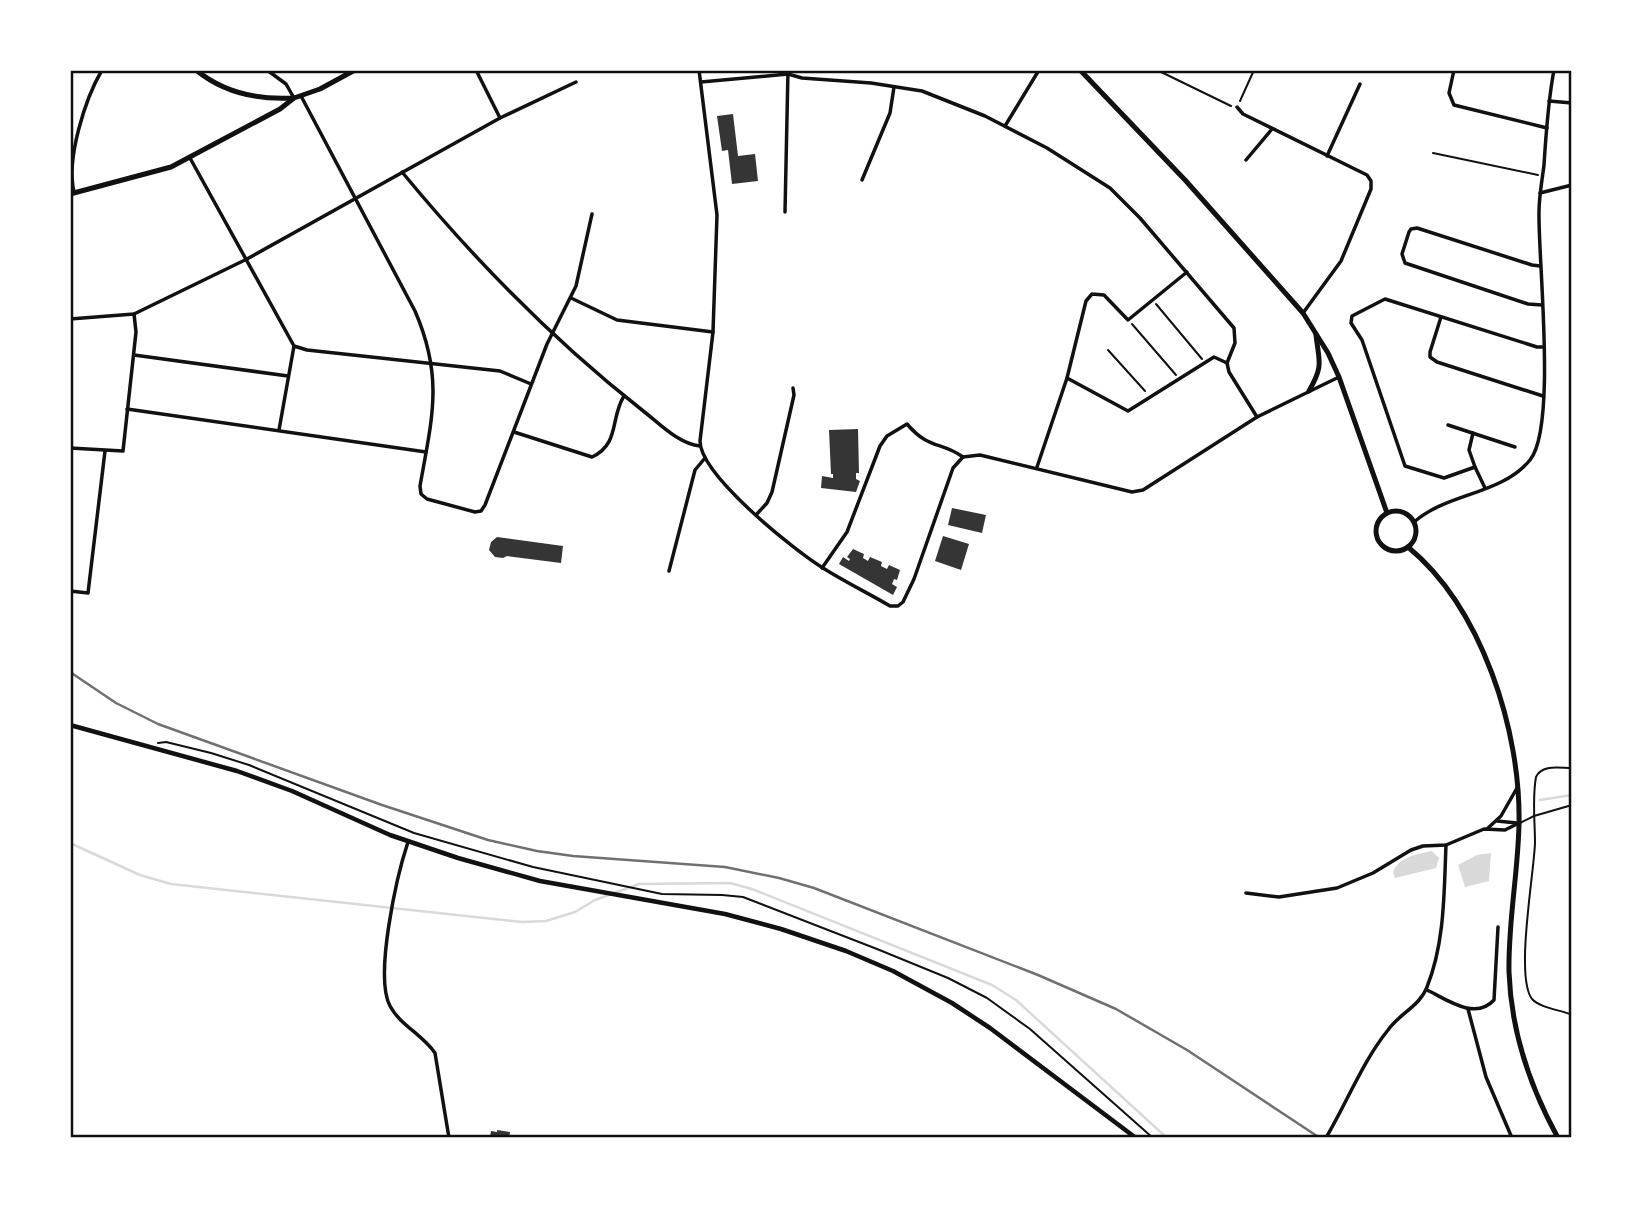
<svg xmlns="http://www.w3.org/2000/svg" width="1642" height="1208" font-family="'Source Sans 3',sans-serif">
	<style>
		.water { fill: #d9d9d9 }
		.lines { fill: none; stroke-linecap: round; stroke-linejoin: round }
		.stream { stroke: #d9d9d9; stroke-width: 2.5 }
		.building { fill: #353535 }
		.path { stroke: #111; stroke-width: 2 }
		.service { stroke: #111; stroke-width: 2 }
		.minor { stroke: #111; stroke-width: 3.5 }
		.tertiary { stroke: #111; stroke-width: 4.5 }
		.secondary { stroke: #111; stroke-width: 5 }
		.rail { stroke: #707070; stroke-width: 2.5 }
		.neatline { fill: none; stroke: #111; stroke-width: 2.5 }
	</style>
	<rect width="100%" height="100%" fill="#fff"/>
	<g class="water">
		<path d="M1432,851L1439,858L1436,868L1395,878L1393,872C1399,857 1417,854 1432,851Z"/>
		<polygon points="1491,853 1489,881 1465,887 1458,865 1477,855"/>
	</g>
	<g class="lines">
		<g class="stream">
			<polyline points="1540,800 1572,795"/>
			<polyline points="70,843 140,875 171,884 522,922 546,921 575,912 595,900 639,884 730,883 752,889 992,985 1016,1000 1167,1138"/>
		</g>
	</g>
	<g class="building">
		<polygon points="733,114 738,156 755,154 758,181 732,184 728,150 722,151 717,116"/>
		<polygon points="858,429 859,473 856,473 856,479 860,481 856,492 821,488 822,476 833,478 833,474 831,474 829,430"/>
		<polygon points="952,508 986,515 982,533 948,525"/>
		<polygon points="943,536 969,544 961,570 935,561"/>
		<polygon points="497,537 563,546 561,563 507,556 503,558 495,557 489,550 491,542"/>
		<polygon points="853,549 864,554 863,558 868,561 870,557 882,562 881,566 887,569 889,565 900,570 897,580 894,579 892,584 897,587 893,595 839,564 843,557 849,561 850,559 847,557"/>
		<polygon points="497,1130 510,1132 509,1138 490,1137 491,1131 497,1132"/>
	</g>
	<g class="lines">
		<g class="path">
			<polyline points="1157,70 1231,106"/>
			<polyline points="1240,101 1254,70"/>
			<polyline points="1433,153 1538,175"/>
			<polyline points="1156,304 1202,359"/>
			<polyline points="1132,324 1176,375"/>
			<polyline points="1108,350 1145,391"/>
			<polyline points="158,743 166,742 211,753 249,765 414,833 533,867 662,894 722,895 743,897 877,949 948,978 987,998 1030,1029 1153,1138"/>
		</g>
		<g class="service">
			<path d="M1572,768C1559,768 1542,764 1536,777C1532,799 1535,821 1535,843C1534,874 1515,977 1532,999C1540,1008 1561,1010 1572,1015"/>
			<polyline points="1520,823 1534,816 1572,805"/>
		</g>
		<g class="minor">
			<polyline points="267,70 286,84 294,98"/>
			<polyline points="476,70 500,118"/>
			<path d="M699,70L717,215L713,332L700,441C700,475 794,550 823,568C845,582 868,593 890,606H898L903,602L914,579L953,468L963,457L980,455L1132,492L1143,490L1257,417L1339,377"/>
			<polyline points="1454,70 1449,93 1454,105 1547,128"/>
			<polyline points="701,82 788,74 802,78 871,83 922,91 985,116 1047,148 1110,188 1140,218 1234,328 1235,343 1227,363"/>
			<path d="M301,96L415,311C444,378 432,418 420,486L421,494L427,499L475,512L481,511L485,505L547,344L576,286L592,214"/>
			<polyline points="1549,101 1572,103"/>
			<polyline points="1237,107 1243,114 1367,175 1371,181 1371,189 1341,261 1303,313"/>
			<polyline points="1005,126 1039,70"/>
			<polyline points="1327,156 1360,84"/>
			<polyline points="190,158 294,346 307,350 500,371 531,384"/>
			<polyline points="1246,160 1272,129"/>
			<path d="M402,172C473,258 554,341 642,410C658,422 678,444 700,446"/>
			<polyline points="862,180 890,113 894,87"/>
			<path d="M74,192C66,159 85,99 102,70"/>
			<polyline points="1540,193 1572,185"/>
			<polyline points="785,212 788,70"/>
			<polyline points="1540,266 1532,265 1417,228 1411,229 1409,232 1402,254 1405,263 1528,304 1542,305"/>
			<polyline points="571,298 617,320 713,332"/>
			<polyline points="1441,317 1430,352 1430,357 1437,362 1543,396"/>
			<polyline points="70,319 134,314 247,259 500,118 576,82"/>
			<polyline points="134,355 288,376"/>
			<polyline points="1227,363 1229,372 1257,417"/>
			<polyline points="1067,378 1128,411 1214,357 1227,363"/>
			<polyline points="127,409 426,452"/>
			<polyline points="1448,425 1515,447"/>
			<polyline points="279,430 294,346"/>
			<path d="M514,432L592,457C620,444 610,418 624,396"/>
			<polyline points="1473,433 1469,450 1475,467"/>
			<polyline points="70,448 123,451 136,332 134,314"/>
			<polyline points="1037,467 1067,378 1086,301 1092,294 1104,295 1128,320 1187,272"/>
			<polyline points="1485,488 1475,467 1444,478 1405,466 1362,340 1351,323 1352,316 1385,299 1537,347 1544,347"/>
			<polyline points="756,515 767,503 772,492 794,395 793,388"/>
			<path d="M1414,522C1447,493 1501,495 1530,460C1557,427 1538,261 1539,212C1539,196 1542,181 1544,165C1546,133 1548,101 1554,70"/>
			<path d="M822,568L847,532L880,446L887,436L907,424C929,450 941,441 963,457"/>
			<polyline points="669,571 695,470 705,458"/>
			<polyline points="70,591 88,593 105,451"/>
			<polyline points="1497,821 1517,823"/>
			<polyline points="1488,828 1501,816 1517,788"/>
			<path d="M408,842C397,875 374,976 390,1006C400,1025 423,1035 435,1053L449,1138"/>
			<polyline points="1246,893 1279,897 1337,888 1373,873 1411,850 1423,846 1446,845 1484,829 1505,830 1519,823"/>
			<path d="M1427,990C1446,999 1475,1021 1494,1000L1498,927"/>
			<polyline points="1468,1009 1486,1077 1512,1138"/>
			<path d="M1327,1136C1347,1102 1363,1061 1388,1030C1399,1014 1420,1006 1427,987C1445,942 1444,892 1446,845"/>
		</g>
		<polyline class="tertiary" points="70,725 237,771 292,791 390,835 458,858 540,881 725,914 781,929 846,951 893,971 952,1003 990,1028 1136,1138"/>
		<g class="secondary">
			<path d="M196,70C224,93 259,100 294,98"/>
			<polyline points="1080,70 1186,181 1303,313 1328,353 1339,377 1387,513"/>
			<polyline points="70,194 171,167 280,109 294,98 320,89 355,70"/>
			<path d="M1309,391C1324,365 1319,362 1316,335"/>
			<circle cx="1396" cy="531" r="20"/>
			<path d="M1408,547C1482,608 1521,731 1519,824C1518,874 1508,922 1509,972C1511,1030 1530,1087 1558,1138"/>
		</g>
		<polyline class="rail" points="70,672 116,703 158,724 382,805 488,840 537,851 573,856 725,867 779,878 814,888 1038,975 1116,1009 1187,1050 1320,1138"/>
	</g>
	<rect width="1642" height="1208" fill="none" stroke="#ffffff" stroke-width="144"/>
	<rect x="72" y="72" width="1498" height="1064" class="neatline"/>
</svg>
